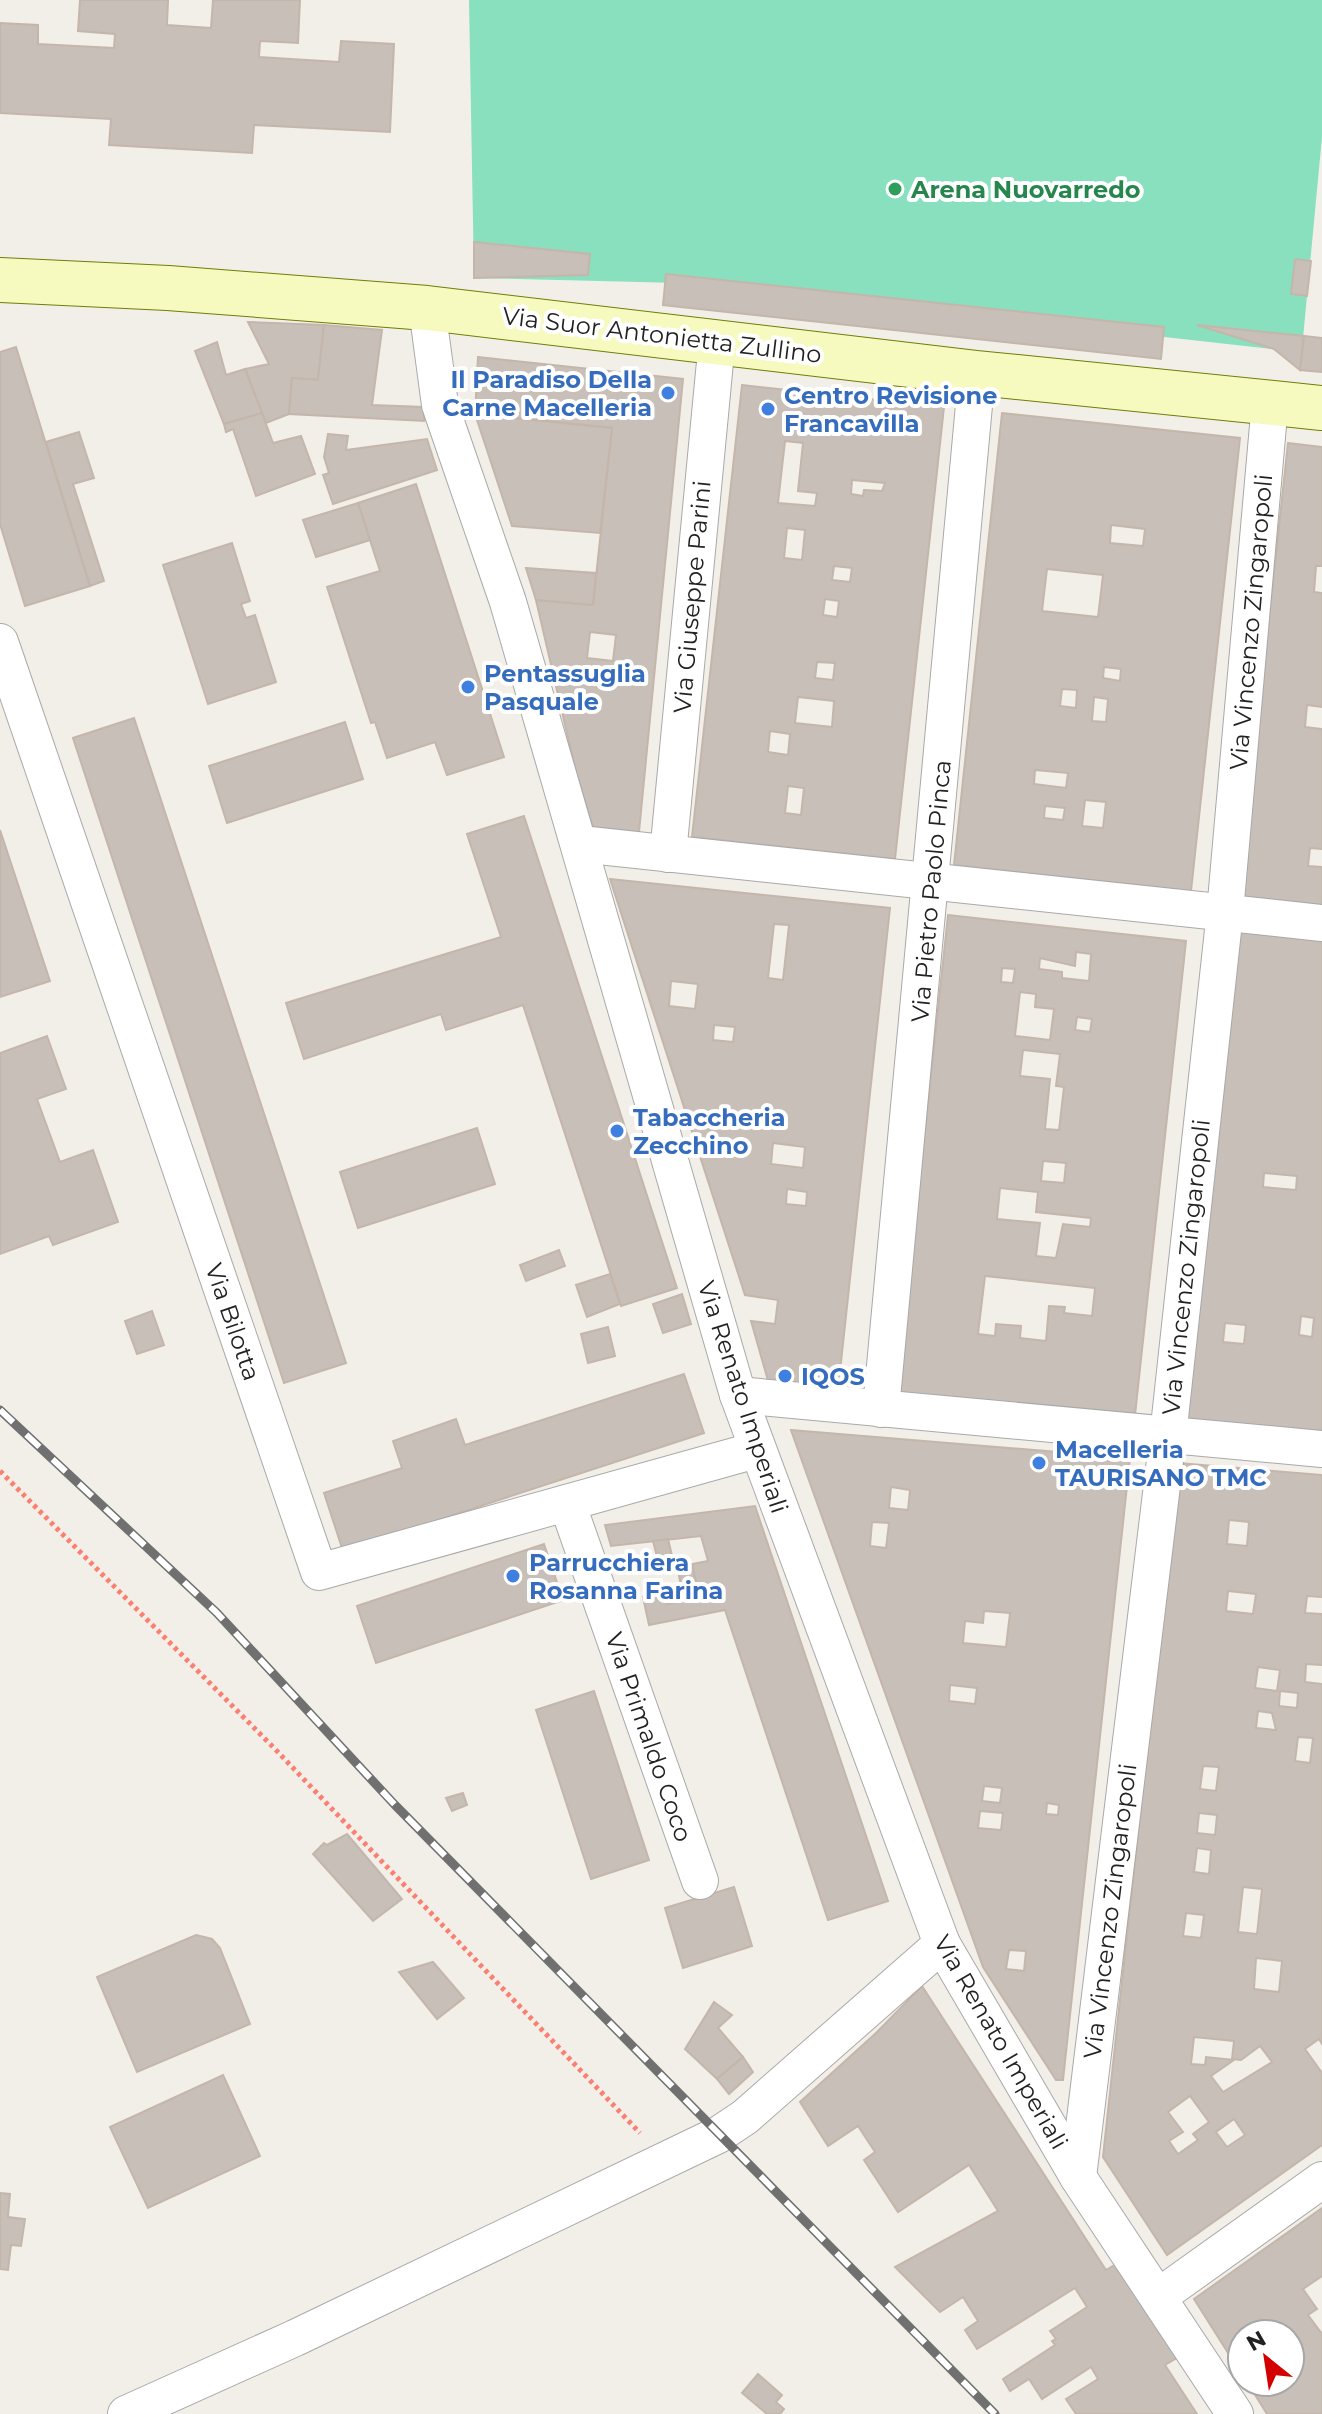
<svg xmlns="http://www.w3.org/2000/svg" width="1322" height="2414" font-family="Montserrat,sans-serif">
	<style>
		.pitch { fill: #88e0be }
		.building { fill: #c7bfb8; stroke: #c4b6ab; stroke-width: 2; fill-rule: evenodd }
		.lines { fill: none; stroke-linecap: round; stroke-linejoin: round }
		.street-casing { stroke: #a9a9a9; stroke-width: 38 }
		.secondary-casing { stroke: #707d05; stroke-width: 46 }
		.path { stroke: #fa8072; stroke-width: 5; stroke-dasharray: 4 4; stroke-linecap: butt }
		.street { stroke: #fff; stroke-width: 36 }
		.secondary { stroke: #f7fabf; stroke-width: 44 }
		.rail-casing { stroke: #707070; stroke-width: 9 }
		.rail { stroke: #fff; stroke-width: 6; stroke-dasharray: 18; stroke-linecap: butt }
		.leisure-dot { fill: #2e9e5b; stroke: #fff; stroke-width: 3 }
		.shop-dot { fill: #3f7fe0; stroke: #fff; stroke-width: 3 }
		.labels { text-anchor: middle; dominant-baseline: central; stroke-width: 8; stroke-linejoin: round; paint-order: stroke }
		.leisure-label { font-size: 24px; font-weight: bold; fill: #27864d; stroke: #fff; text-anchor: start }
		.street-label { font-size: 24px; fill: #222; stroke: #fff }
		.shop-label { font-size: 24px; font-weight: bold; fill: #366cbe; stroke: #fff; text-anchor: start }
	</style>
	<rect width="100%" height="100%" fill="#f2efe9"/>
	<polygon class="pitch" points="469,0 1322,0 1322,137 1300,370 1273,349 680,283 474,278"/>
	<g class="building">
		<polygon points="80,0 168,0 167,25 211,28 213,0 300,0 298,43 260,41 259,57 339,62 341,41 394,44 390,132 254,125 252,153 109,145 111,119 0,113 0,23 38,25 38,44 114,48 115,34 78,31"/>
		<polygon points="474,242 590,254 588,275 474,278"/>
		<polygon points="1295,259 1311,261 1307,296 1291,294"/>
		<polygon points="666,274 1164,327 1161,359 663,305"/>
		<polygon points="248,322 324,325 318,380 292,378 289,414 266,423 245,369 269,364"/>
		<polygon points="324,325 382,330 372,405 424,407 424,421 289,414 292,378 318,380"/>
		<polygon points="1197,325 1304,336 1300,370 1274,349"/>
		<polygon points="1304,336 1322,338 1322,372 1300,370"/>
		<polygon points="217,342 226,375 245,369 262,413 224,424 195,351"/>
		<polygon points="16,347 90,586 25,606 0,524 0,352"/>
		<path d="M478,357L683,379L639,832L593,827L576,772L536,600L593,605L612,428L475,414ZM590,632L616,635L613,661L587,658Z"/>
		<path d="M742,385L944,407L895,859L692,837ZM785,441L803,443L798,491L817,493L815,506L778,503ZM852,480L885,483L882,491L864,490L863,496L851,494ZM787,528L805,530L802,560L784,558ZM834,566L852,568L850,582L832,580ZM825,599L839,601L837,617L823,615ZM817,662L835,663L833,680L815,678ZM798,697L834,701L832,727L795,723ZM770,731L790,734L788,755L768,752ZM788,786L804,788L801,815L785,813Z"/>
		<polygon points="262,413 273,443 301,436 315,474 256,496 233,429 226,432 224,424"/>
		<path d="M1002,413L1240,438L1191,891L954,865ZM1111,525L1145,529L1143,546L1110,543ZM1047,569L1103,575L1098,617L1042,611ZM1104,667L1121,669L1120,681L1103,678ZM1062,689L1077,690L1076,708L1060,706ZM1094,697L1108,699L1106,722L1092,721ZM1035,770L1068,773L1066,788L1034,784ZM1085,800L1106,802L1103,828L1082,826ZM1045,806L1065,808L1063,820L1044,818Z"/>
		<polygon points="475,414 612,428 600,533 512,526"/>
		<polygon points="79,432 94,478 73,484 104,581 90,586 46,442"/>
		<polygon points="328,434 348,436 346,450 427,439 437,470 333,504 323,475 329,473 324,457"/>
		<polygon points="1288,443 1322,447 1322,566 1316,566 1314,592 1322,593 1322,707 1307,705 1305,727 1322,729 1322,849 1310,848 1308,866 1322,867 1322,905 1239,896"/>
		<polygon points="416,484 504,757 447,775 435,742 387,758 375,722 371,723 327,587 380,571 358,503"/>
		<polygon points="358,503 370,540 316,557 303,520"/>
		<polygon points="232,543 250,601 241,604 246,618 255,615 276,682 208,704 163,565"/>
		<polygon points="526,568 596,573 593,605 536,600"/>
		<polygon points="134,718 346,1363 284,1383 73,738"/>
		<polygon points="345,722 363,779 227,823 209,766"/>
		<polygon points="524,816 677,1288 621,1306 523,1005 446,1030 441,1014 304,1059 286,1003 501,937 467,834"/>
		<polygon points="0,830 50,981 0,997"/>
		<path d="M610,879L890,908L838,1390L769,1384L751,1321L775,1324L778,1300L745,1295ZM774,924L789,925L783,980L768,978ZM671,981L698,984L695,1009L669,1006ZM714,1025L735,1027L733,1042L713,1040ZM773,1143L805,1147L803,1168L771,1164ZM787,1189L807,1192L806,1206L786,1204Z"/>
		<path d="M948,915L1186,941L1135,1415L897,1395ZM1076,952L1091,954L1089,981L1062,978V972L1039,969L1040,958L1075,966ZM1002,968L1015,969L1013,983L1001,982ZM1020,992L1036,994L1035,1007L1054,1009L1050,1040L1015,1036ZM1077,1017L1092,1019L1090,1032L1075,1030ZM1023,1050L1060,1054L1056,1086L1064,1087L1059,1130L1045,1129L1050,1079L1020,1076ZM1043,1161L1066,1163L1064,1183L1041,1181ZM1000,1188L1038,1192L1036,1212L1091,1218L1090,1227L1063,1224L1056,1258L1036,1256L1040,1223L997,1219ZM985,1276L1095,1288L1092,1316L1064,1313L1065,1307L1049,1306L1046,1341L1020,1338L1021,1326L996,1324L995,1336L978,1334Z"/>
		<path d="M1235,931L1322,940V1431L1183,1419ZM1264,1173L1297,1176L1296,1190L1263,1187ZM1301,1316L1314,1318L1312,1337L1299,1335ZM1225,1323L1246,1325L1244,1344L1223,1342Z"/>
		<polygon points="47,1036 66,1089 37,1099 60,1162 93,1150 118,1222 53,1245 49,1236 0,1254 0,1053"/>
		<polygon points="477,1128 495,1184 358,1228 340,1172"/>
		<polygon points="559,1250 565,1266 526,1281 520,1265"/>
		<polygon points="610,1274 620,1304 587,1317 576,1285"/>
		<polygon points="682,1294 691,1324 663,1333 653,1304"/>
		<polygon points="152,1311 164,1345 137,1354 125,1321"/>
		<polygon points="608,1327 615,1356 588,1363 581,1334"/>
		<polygon points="684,1374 704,1433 343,1551 324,1493 402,1468 393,1441 456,1419 465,1445"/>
		<path d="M791,1430L1130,1458L1063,2080H1056L983,1967ZM891,1487L910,1490L908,1510L889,1508ZM872,1522L889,1523L886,1548L870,1546ZM984,1611L1010,1613L1006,1647L963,1643L965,1621L983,1623ZM950,1685L977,1688L975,1704L949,1701ZM984,1786L1002,1788L1000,1803L982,1801ZM1047,1803L1059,1805L1058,1815L1046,1814ZM980,1811L1003,1813L1001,1830L978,1828ZM1009,1950L1026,1951L1024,1971L1006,1969Z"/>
		<path d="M1178,1463L1322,1475V1597L1307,1596L1305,1613L1322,1614V1665L1306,1664L1305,1682L1322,1684V2044L1319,2039L1305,2049L1322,2073V2145L1167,2255L1103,2157ZM1229,1520L1249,1522L1247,1546L1227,1544ZM1228,1591L1256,1594L1253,1614L1226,1611ZM1258,1667L1280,1670L1277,1691L1255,1688ZM1280,1691L1298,1693L1297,1708L1279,1706ZM1258,1711L1272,1713L1276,1730L1256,1728ZM1298,1737L1313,1738L1310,1763L1295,1761ZM1203,1766L1219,1767L1216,1791L1200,1789ZM1199,1813L1217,1815L1215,1835L1197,1833ZM1197,1848L1211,1850L1209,1874L1194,1872ZM1243,1887L1262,1889L1257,1934L1238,1932ZM1186,1913L1204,1915L1201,1938L1183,1936ZM1256,1958L1282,1961L1279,1992L1254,1989ZM1194,2037L1234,2041L1232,2059L1241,2060L1260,2046L1272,2062L1223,2092L1211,2076L1234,2060L1206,2057L1205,2065L1191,2064ZM1190,2096L1209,2122L1193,2134L1198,2140L1178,2154L1169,2141L1183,2132L1168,2112ZM1234,2119L1245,2135L1227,2147L1216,2132Z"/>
		<polygon points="755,1506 888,1901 828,1920 725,1610 649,1625 643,1597 664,1593 667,1604 699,1597 692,1564 708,1561 701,1536 611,1546 605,1525"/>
		<polygon points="668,1539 675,1568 661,1572 653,1541"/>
		<polygon points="544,1544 563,1600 376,1663 357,1606"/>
		<polygon points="692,1564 699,1597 684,1600 677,1566"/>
		<polygon points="594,1691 649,1860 591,1879 536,1710"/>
		<polygon points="463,1793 467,1805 452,1811 446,1798"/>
		<polygon points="347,1834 402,1899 373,1921 313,1854 324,1843 327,1845"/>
		<polygon points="734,1887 752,1946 683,1968 665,1908"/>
		<polygon points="196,1935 212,1939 220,1948 250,2024 137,2072 97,1977"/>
		<polygon points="433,1962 464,1998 437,2019 399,1972"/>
		<polygon points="922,1986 1106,2270 1116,2264 1177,2358 1165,2365 1197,2414 1076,2414 1066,2399 1098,2379 1091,2367 1042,2399 1029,2379 1010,2391 1003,2379 1055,2345 1052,2341 1056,2339 1050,2331 1087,2307 1075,2288 977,2349 965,2330 978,2321 963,2297 940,2312 895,2267 998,2211 969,2165 898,2212 864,2160 875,2152 858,2126 828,2146 800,2102 876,2033"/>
		<polygon points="714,2002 732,2015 718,2028 743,2057 717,2079 685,2049"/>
		<polygon points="743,2057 753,2072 729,2094 717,2079"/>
		<polygon points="223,2075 260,2156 148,2208 110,2127"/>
		<polygon points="0,2193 10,2194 8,2217 25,2219 21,2246 11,2245 8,2270 0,2269"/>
		<polygon points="1322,2208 1322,2276 1303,2289 1317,2309 1308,2315 1322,2334 1322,2414 1267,2414 1247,2382 1290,2382 1290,2334 1242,2334 1242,2375 1194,2299"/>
		<polygon points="758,2374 782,2395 776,2402 784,2409 780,2414 767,2414 742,2393"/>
	</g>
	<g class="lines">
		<g class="street-casing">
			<g id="street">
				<polyline points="427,308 440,405 508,602 738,1395 942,1944 1078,2177 1235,2414"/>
				<polyline points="0,642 319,1572 756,1450"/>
				<polyline points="580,844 1322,923"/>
				<polyline points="668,854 717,341"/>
				<polyline points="738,1395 1322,1449"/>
				<polyline points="881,1409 977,373"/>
				<polyline points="567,1503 700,1881"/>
				<polyline points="1078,2177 1168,1436 1225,912 1270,403"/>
				<polyline points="1158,2297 1322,2180"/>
				<polyline points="126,2414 295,2338 718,2135 745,2117 942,1944"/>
			</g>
		</g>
		<g class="secondary-casing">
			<polyline id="secondary" points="0,280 168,288 427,308 977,373 1322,408"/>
		</g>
		<polyline class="path" points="0,1471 275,1749 640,2133"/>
		<use href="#street" class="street"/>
		<use href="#secondary" class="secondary"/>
		<g class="rail-casing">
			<polyline id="rail" points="0,1410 217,1613 395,1805 995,2414"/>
		</g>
		<use href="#rail" class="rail"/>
	</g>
	<circle class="leisure-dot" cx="895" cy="189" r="8"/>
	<g class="shop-dot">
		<circle cx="668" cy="393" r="8"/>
		<circle cx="768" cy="409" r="8"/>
		<circle cx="468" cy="687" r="8"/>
		<circle cx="617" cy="1131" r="8"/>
		<circle cx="785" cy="1376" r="8"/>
		<circle cx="1039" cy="1463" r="8"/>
		<circle cx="513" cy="1576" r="8"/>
	</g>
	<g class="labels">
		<g class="leisure-label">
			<text x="911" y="189">Arena Nuovarredo</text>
		</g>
		<g class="street-label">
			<text transform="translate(662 335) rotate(7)">Via Suor Antonietta Zullino</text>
			<text transform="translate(692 597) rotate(-85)">Via Giuseppe Parini</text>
			<text transform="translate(1251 622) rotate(-85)">Via Vincenzo Zingaropoli</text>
			<text transform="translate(931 891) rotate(-85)">Via Pietro Paolo Pinca</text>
			<text transform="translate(1186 1267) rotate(-84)">Via Vincenzo Zingaropoli</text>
			<text transform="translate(233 1322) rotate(71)">Via Bilotta</text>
			<text transform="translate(743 1397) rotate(72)">Via Renato Imperiali</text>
			<text transform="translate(649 1737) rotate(71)">Via Primaldo Coco</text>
			<text transform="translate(1110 1911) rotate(-83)">Via Vincenzo Zingaropoli</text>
			<text transform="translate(1001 2042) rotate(60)">Via Renato Imperiali</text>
		</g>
		<g class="shop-label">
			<text x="652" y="379" text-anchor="end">Il Paradiso Della<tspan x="652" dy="28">Carne Macelleria</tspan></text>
			<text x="784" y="395">Centro Revisione<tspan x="784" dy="28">Francavilla</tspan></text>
			<text x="484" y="673">Pentassuglia<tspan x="484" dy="28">Pasquale</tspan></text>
			<text x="633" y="1117">Tabaccheria<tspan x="633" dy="28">Zecchino</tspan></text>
			<text x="801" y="1376">IQOS</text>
			<text x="1055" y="1449">Macelleria<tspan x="1055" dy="28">TAURISANO TMC</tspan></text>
			<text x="529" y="1562">Parrucchiera<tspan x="529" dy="28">Rosanna Farina</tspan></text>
		</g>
	</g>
	<g transform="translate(1266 2358) rotate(330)"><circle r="38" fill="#ffffff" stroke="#a7a7a7" stroke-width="2"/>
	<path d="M0-6L14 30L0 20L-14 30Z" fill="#d40000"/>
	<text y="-12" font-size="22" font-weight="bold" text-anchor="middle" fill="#222222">N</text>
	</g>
</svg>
